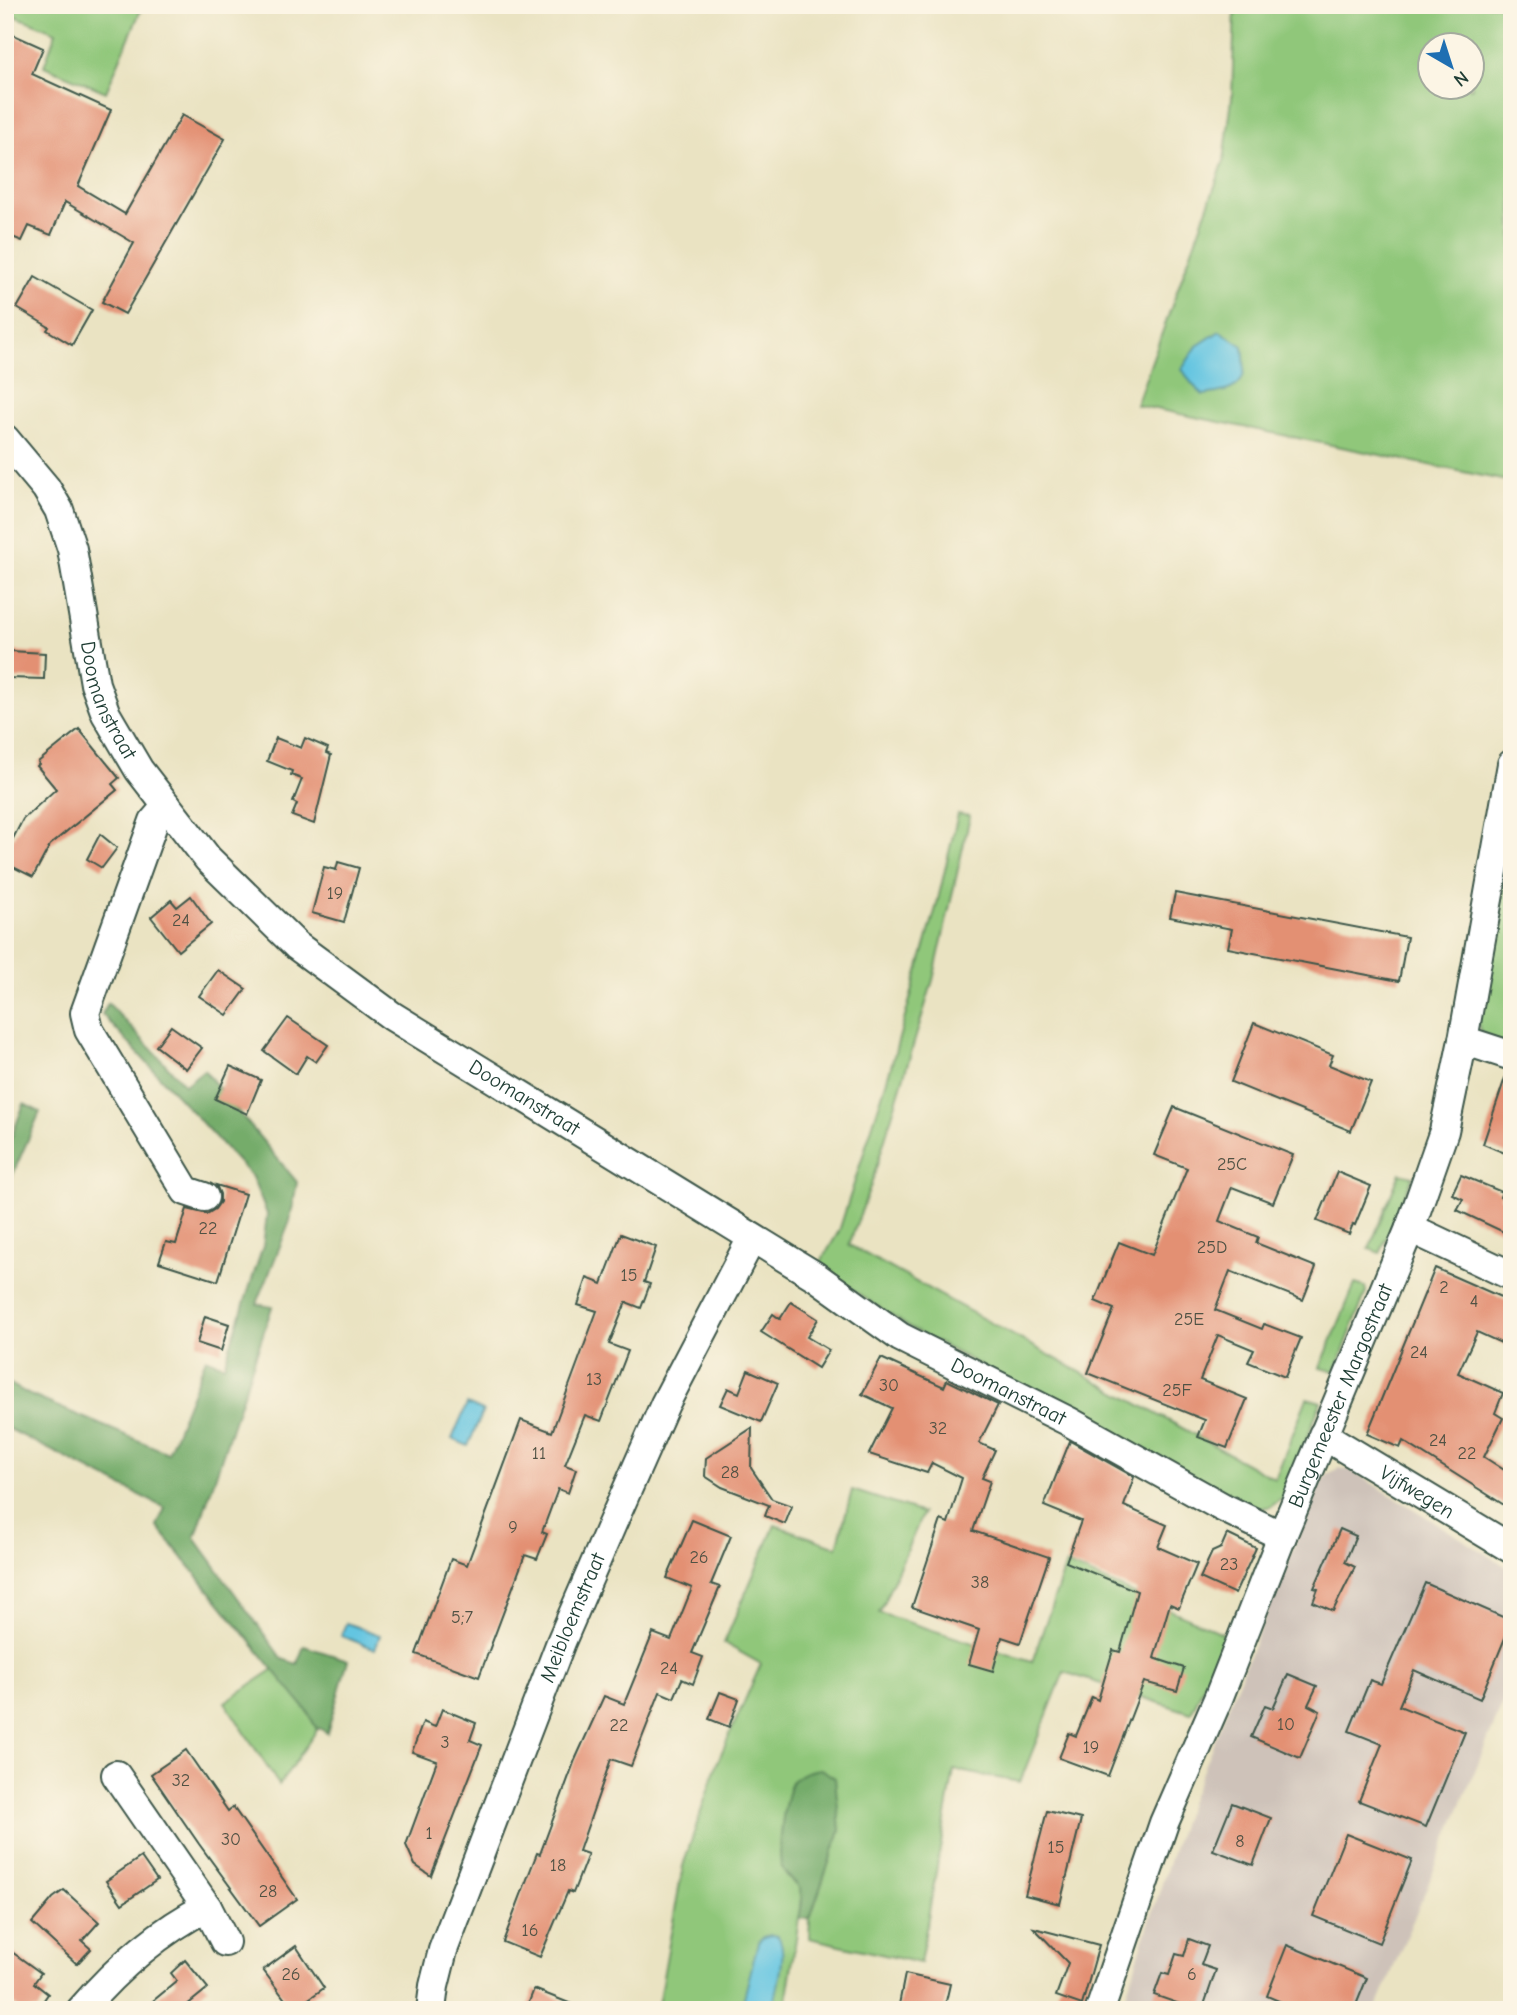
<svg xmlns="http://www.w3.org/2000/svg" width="1517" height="2015" font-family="'Comic Neue',sans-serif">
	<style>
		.industrial { fill: #cec2b9 }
		.green { fill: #90c77a; stroke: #588257; stroke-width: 2; fill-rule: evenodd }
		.forest { fill: #74ac6a; stroke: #4a744f; stroke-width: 2 }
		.water { fill: #63c5e1; stroke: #41818a; stroke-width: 2 }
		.building { fill: #e39073 }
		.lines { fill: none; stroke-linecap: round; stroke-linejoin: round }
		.minor-casing { stroke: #3d5649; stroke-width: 32 }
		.minor { stroke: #fff; stroke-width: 28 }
		.labels { text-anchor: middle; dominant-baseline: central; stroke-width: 7; stroke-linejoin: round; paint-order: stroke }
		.number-label { font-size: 18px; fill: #505244 }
		.street-label { font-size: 21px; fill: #1f3d34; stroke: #fcf5e5 }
	</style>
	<rect width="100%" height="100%" fill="#fcf5e5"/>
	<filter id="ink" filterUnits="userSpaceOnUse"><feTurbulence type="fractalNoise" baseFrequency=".0143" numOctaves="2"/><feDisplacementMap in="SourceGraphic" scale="14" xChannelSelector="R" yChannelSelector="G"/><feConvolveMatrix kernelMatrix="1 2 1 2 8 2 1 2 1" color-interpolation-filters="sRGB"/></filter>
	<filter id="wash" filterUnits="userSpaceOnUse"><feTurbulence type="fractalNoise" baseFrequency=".00686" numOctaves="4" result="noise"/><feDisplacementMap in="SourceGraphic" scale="28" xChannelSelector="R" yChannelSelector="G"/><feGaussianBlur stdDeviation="1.57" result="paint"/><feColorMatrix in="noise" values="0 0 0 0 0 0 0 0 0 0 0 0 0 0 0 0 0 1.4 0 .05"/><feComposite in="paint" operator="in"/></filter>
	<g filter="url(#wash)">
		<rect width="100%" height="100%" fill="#eae3c2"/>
		<polygon class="industrial" points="1340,1468 1352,1471 1512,1570 1512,1681 1376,2010 1121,2010 1185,1813 1315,1494 1328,1474"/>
		<g class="green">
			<polygon points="5,5 143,5 106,92 44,66 56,32 5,12"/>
			<path d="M1235,5H1512V482L1136,405L1224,161L1232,98ZM1430,46H1472V88H1430Z"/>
			<polygon points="958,814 970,816 933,980 871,1185 849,1245 1275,1479 1307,1398 1321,1402 1284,1497 1270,1507 1253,1508 915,1331 818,1267 839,1231 890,1070 937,904"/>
			<polygon points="1512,825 1512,1049 1481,1033 1477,1021"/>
			<polygon points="1400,1173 1413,1176 1380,1253 1369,1249"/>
			<polygon points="1355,1284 1365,1287 1366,1292 1338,1365 1334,1371 1320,1368"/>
			<polygon points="852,1490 923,1513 879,1613 1032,1662 1066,1564 1227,1635 1191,1713 1064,1672 1020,1782 954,1770 920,1963 809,1938 810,1918 840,1830 792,1782 783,1818 781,1847 787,1877 799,1887 802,1899 785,2010 657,2010 683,1866 717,1763 761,1664 724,1643 775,1525 837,1547"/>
			<polygon points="274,1669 308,1712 317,1730 279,1785 225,1702"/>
		</g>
		<g class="forest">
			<polygon points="108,1003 185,1085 204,1070 297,1182 290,1221 257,1304 272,1307 195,1538 282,1659 297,1664 304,1646 348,1660 327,1733 319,1728 317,1730 308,1712 157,1526 165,1508 5,1427 5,1381 30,1395 168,1453 206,1358 224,1365 263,1246 267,1214 252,1177 102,1014"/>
			<polygon points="24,1104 40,1112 5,1192 5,1154"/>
			<path d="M821,1769L835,1778L840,1830L810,1918L799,1919C801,1908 805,1895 798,1886C792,1878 784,1876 781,1865C778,1849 784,1797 792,1783C798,1773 811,1770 821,1769Z"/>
		</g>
		<g class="water">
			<path d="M1220,331L1243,346C1248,385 1241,390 1203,395L1192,384L1182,369L1197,346Z"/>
			<polygon points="467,1404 483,1411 468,1446 452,1439"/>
			<polygon points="346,1623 380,1635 375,1649 341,1636"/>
			<path d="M771,1935L778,1936C789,1952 776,1990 773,2010H741L758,1942L763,1937Z"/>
		</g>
		<g id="blocks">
			<g class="building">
				<polygon points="5,31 43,48 32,74 111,110 78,186 125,214 182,115 225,139 125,314 102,302 134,243 65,202 51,235 29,226 22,241 5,234"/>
				<polygon points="35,277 92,310 72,345 47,330 49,327 17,308"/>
				<polygon points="10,651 45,653 44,679 9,678"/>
				<polygon points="79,729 119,778 112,784 117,790 50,845 33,877 5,863 5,854 23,819 56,789 37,766 39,764 38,762"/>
				<polygon points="276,738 301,748 305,738 328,748 326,753 331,755 314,824 292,816 297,804 293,802 302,779 291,775 292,771 267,761"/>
				<polygon points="100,834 117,848 102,868 87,859"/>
				<polygon points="338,862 359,868 344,922 312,913 324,867 336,870"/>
				<polygon points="1175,893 1407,937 1399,981 1228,948 1232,929 1170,917"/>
				<polygon points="191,896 211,924 178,951 151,917 171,900 177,907"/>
				<polygon points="218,970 246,989 227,1015 199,996"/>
				<polygon points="288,1018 328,1045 316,1062 307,1056 296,1074 264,1051"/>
				<polygon points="1254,1023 1333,1055 1329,1065 1371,1082 1351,1131 1231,1082"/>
				<polygon points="171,1026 202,1048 186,1069 156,1046"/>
				<polygon points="230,1066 261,1080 247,1114 215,1099"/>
				<polygon points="1507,1072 1512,1072 1512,1156 1483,1144"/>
				<polygon points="1174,1107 1293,1155 1273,1203 1232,1187 1219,1221 1258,1237 1256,1243 1316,1267 1303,1300 1230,1271 1215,1310 1262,1329 1264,1324 1301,1338 1285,1377 1248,1362 1254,1350 1218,1335 1200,1380 1247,1399 1227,1448 1198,1437 1205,1420 1088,1373 1114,1309 1095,1301 1119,1242 1152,1255 1187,1168 1154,1155"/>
				<polygon points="1337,1172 1371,1186 1355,1225 1353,1224 1349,1234 1317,1221"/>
				<polygon points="1461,1175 1502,1192 1500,1197 1512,1202 1512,1236 1457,1210 1463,1199 1452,1194"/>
				<polygon points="216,1185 245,1194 218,1281 159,1262 166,1242 176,1244 187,1209 207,1214 215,1209 220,1202 220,1194"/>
				<polygon points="621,1234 656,1247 644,1282 650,1284 641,1308 626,1302 609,1344 628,1351 601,1421 585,1415 565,1465 576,1469 568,1493 558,1489 542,1532 547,1534 537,1559 525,1555 479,1677 416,1654 451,1559 467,1565 521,1420 552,1432 597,1311 578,1305 587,1278 602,1284"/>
				<polygon points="1435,1268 1512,1302 1512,1348 1477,1332 1458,1373 1503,1393 1495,1413 1503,1418 1484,1457 1512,1475 1512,1510 1403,1441 1400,1448 1367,1434"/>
				<polygon points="791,1302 818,1319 807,1337 829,1350 818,1368 761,1332 773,1314 780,1319"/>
				<polygon points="205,1316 229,1324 221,1351 197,1343"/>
				<polygon points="881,1358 944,1387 947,1380 998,1405 979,1443 995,1450 982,1478 990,1481 973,1531 1049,1557 1020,1643 1002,1637 993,1671 969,1664 979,1630 912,1607 941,1520 948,1523 962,1478 932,1463 927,1473 869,1454 892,1408 862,1394"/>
				<polygon points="748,1370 778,1383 761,1422 720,1405 728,1388 739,1393"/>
				<polygon points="752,1428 751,1468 772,1499 792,1506 785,1524 765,1516 769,1505 722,1487 705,1476 706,1458"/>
				<polygon points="1070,1441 1134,1477 1124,1506 1167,1525 1158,1547 1197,1564 1179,1608 1170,1604 1154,1658 1184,1668 1177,1691 1144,1682 1108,1776 1059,1758 1069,1733 1076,1736 1092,1697 1098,1700 1113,1650 1120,1652 1137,1591 1066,1562 1081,1521 1044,1506"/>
				<polygon points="692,1520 731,1536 711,1584 720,1587 692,1653 703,1657 693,1684 682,1679 674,1698 660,1692 631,1766 611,1759 579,1851 588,1854 573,1893 568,1891 540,1957 503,1942 537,1853 540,1854 575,1760 604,1696 624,1704 653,1633 671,1640 692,1588 667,1578"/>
				<polygon points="1340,1529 1356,1536 1345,1562 1355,1567 1333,1611 1313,1602 1318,1589 1314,1588"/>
				<polygon points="1227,1534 1256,1548 1235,1594 1200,1578 1212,1552 1221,1548"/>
				<polygon points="1425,1583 1512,1621 1480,1699 1414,1670 1399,1706 1465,1732 1426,1827 1359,1801 1382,1744 1349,1731 1370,1680 1381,1684"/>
				<polygon points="1288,1674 1317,1686 1308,1705 1320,1711 1300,1758 1251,1737 1265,1705 1273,1708"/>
				<polygon points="720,1692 739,1699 729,1727 709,1719"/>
				<polygon points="442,1709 476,1723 470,1740 482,1745 431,1876 415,1865 406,1845 437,1761 412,1752 423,1722 435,1727"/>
				<polygon points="186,1750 228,1811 233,1807 297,1899 259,1926 199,1844 151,1774"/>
				<polygon points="1232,1803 1271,1818 1253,1865 1213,1850"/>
				<polygon points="1047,1811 1081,1819 1060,1904 1025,1895"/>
				<polygon points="1346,1834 1412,1860 1379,1943 1313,1916"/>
				<polygon points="141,1857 157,1880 122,1904 106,1881"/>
				<polygon points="64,1890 99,1922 82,1941 91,1949 77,1964 32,1923 53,1898"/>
				<polygon points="1034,1928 1099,1945 1082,2005 1056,1996 1068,1963"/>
				<polygon points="1189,1939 1208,1946 1201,1965 1216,1970 1203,2008 1192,2004 1191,2008 1154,1995 1162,1973 1169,1975 1176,1954 1184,1956"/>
				<polygon points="1287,1945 1367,1978 1354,2010 1300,2010 1267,1996"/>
				<polygon points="296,1946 324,1988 293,2010 263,1970"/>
				<polygon points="5,1947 41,1973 34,1983 48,1994 37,2010 21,2010 5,1998"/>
				<polygon points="185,1960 208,1988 181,2010 142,2010 177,1981 171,1973"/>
				<polygon points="905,1974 950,1984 944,2010 898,2010"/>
				<polygon points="534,1989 584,2009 584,2010 526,2010"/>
			</g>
		</g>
	</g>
	<g filter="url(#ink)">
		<use href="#blocks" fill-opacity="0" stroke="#3d5649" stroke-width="2"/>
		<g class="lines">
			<g class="minor-casing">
				<g id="minor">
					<path id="s1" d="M5,439L46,488L59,510L72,549L95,684L106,714L139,770L208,859L297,946L392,1016L815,1276L900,1337L1068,1421L1222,1507L1282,1536"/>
					<polyline points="167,806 154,821 85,1013 89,1030 186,1191 204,1197"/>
					<polyline points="1463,1040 1512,1056"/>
					<polyline points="1410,1228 1512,1276"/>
					<path id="s2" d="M1323,1435L1512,1549"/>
					<polyline points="116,1775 207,1907 225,1942"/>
					<path d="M81,2010C117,1968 158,1932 207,1907"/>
					<path id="s3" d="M431,2010L434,1986L443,1950L561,1642L612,1524L665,1404L752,1238"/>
					<path id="s4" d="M1100,2010L1164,1823L1218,1699L1282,1536L1410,1228L1444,1131L1463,1040L1512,764"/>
				</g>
			</g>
			<use href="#minor" class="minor"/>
		</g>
	</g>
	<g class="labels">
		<g class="number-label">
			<text x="335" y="893">19</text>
			<text x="181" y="920">24</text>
			<text x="1232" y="1164">25C</text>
			<text x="208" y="1228">22</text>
			<text x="1212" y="1247">25D</text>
			<text x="629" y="1275">15</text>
			<text x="1444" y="1287">2</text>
			<text x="1474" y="1301">4</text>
			<text x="1189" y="1319">25E</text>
			<text x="1419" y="1352">24</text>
			<text x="594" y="1379">13</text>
			<text x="889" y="1385">30</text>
			<text x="1177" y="1390">25F</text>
			<text x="938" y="1428">32</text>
			<text x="1438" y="1440">24</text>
			<text x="539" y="1453">11</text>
			<text x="1467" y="1453">22</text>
			<text x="730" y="1472">28</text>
			<text x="513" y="1527">9</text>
			<text x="699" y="1557">26</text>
			<text x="1229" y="1564">23</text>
			<text x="980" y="1582">38</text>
			<text x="462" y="1617">5;7</text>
			<text x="669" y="1668">24</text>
			<text x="1286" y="1724">10</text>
			<text x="619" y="1725">22</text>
			<text x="445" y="1742">3</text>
			<text x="1091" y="1747">19</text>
			<text x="181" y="1780">32</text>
			<text x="429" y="1833">1</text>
			<text x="231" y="1839">30</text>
			<text x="1240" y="1841">8</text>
			<text x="1056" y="1847">15</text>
			<text x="558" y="1865">18</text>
			<text x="268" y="1891">28</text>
			<text x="530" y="1930">16</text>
			<text x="291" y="1974">26</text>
			<text x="1192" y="1974">6</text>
		</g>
		<g class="street-label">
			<text stroke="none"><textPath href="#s1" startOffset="287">Doomanstraat</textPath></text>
			<text stroke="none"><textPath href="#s1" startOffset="875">Doomanstraat</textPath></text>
			<text stroke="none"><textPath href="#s1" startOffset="1442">Doomanstraat</textPath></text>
			<text stroke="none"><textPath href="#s4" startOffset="660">Burgemeester Margostraat</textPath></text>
			<text stroke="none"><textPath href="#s2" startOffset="110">Vijfwegen</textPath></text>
			<text stroke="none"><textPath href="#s3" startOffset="418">Meibloemstraat</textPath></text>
		</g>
	</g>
	<rect width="1517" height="2015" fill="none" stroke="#fcf5e5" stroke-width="28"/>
	<g transform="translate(1451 66) rotate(141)"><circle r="33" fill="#fcf5e5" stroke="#a4ab9e" stroke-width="2"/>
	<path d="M0-5L12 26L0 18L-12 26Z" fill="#1f6fb2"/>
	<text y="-10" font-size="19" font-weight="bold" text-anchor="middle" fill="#1f3d34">N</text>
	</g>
</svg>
